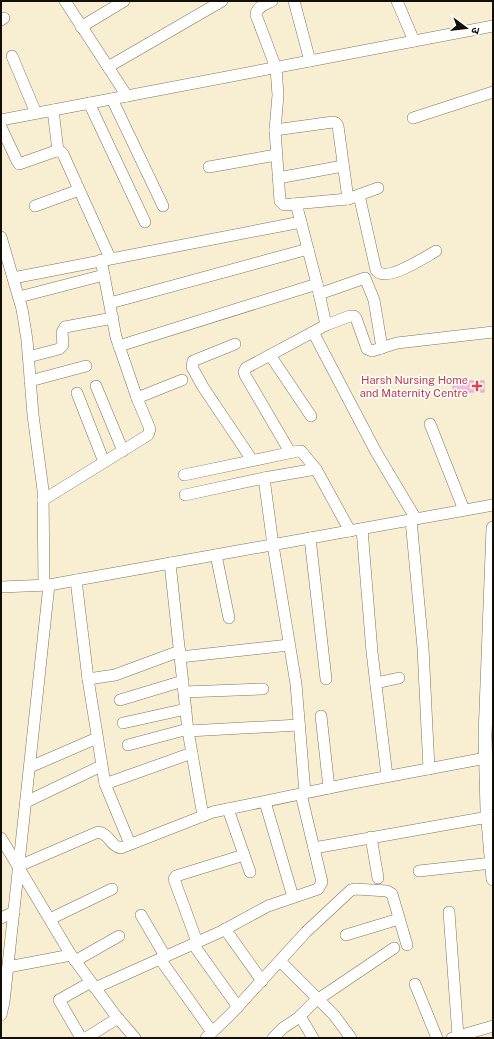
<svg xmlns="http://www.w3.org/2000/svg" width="494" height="1039" font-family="'Public Sans','Noto Sans Devanagari',sans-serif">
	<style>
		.building { fill: #f5bcdd; stroke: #c8acbc }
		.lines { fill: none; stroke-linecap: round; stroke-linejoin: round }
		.minor-casing { stroke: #7d745b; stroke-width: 12 }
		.tertiary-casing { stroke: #7d745b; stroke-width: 14 }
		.minor { stroke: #fff; stroke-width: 11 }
		.tertiary { stroke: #fff; stroke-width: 13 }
		.health-dot { fill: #e0444e; stroke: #fff; stroke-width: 1.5 }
		.labels { text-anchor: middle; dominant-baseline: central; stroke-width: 3; stroke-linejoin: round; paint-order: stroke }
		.health-label { font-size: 11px; fill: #be3a42; stroke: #fff; text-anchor: end }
	</style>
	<rect width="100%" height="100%" fill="#f8efd2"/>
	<rect class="building" x="453" y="381" width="31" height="11"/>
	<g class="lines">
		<g class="minor-casing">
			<g id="minor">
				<polyline points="65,1 127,96"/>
				<path d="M272,1C266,4 256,7 256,15L276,68L278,95L275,130L280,201L284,205L293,204L297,207L317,284L326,325"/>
				<polyline points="294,1 310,61"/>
				<polyline points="397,1 414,41"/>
				<polyline points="1,20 4,18"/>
				<polyline points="81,27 124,1"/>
				<polyline points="12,56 36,113"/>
				<polyline points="108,67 222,1"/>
				<polyline points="112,99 163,206"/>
				<polyline points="89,103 145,222"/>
				<polyline points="53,110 58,151"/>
				<polyline points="413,118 493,92"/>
				<polyline points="1,120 493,26"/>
				<polyline points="1,127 17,161 19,164 56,151 60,151 63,154 110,258"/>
				<polyline points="275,130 333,122 336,123 338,126 348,199"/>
				<polyline points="209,167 276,155"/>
				<polyline points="278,178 343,166"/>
				<path d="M359,195L376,270C385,284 425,257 436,251"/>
				<polyline points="293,204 348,199 378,188"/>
				<polyline points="35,206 79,190"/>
				<polyline points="1,237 22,309 27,340 33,415 43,490 44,585"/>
				<polyline points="13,278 301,222"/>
				<polyline points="319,294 365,278 374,300 382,348"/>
				<polyline points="19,297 104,275"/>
				<polyline points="110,303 308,249"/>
				<polyline points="313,332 376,452 416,519"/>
				<polyline points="235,344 193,361 192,367 203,387 252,460"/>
				<polyline points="119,346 317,284"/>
				<polyline points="270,355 311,416"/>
				<polyline points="28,357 59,349 63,345 62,332 65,327 113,318"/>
				<polyline points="30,381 86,366"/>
				<polyline points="96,386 123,451"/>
				<polyline points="77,393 104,462"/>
				<polyline points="137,398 182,380"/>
				<polyline points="430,424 464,510"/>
				<polyline points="290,452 245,375 244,372 246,368 326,325 350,316 354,316 356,318 367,349 372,351 397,343 493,332"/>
				<polyline points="184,475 298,451 301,451 316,469 350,531"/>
				<polyline points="264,478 273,545 296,684 305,793"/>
				<polyline points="185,495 264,478 316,469"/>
				<polyline points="43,500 148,435 150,429 137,398 116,337 101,260"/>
				<polyline points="411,520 423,648 429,769"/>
				<polyline points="362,529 372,652 387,776"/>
				<polyline points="310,538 326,679"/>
				<polyline points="216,555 229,618"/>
				<polyline points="170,563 188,731 203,816"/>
				<polyline points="76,580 88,679 105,784 130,844"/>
				<polyline points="1,587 49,585 493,505"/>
				<polyline points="180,657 289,645"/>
				<polyline points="88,679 115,675 180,651"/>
				<polyline points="376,683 399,678"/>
				<polyline points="184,692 263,689"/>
				<polyline points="120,700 183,681"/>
				<polyline points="321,716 329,788"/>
				<polyline points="123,723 186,709"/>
				<polyline points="188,731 299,725"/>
				<polyline points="128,745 188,729"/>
				<polyline points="30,767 97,738"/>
				<polyline points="105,784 192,753"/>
				<polyline points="26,802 101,766"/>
				<polyline points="265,802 293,897"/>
				<polyline points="228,809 250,872"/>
				<polyline points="371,837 378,878"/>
				<polyline points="1,838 71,955 116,1016 135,1038"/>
				<polyline points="314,848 488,817"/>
				<path d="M19,866L98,832C109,833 111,847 121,848L213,812L353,783L486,758"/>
				<polyline points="419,871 492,863"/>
				<polyline points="449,912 458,1036"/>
				<polyline points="141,915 165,956"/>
				<polyline points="1,918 14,912"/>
				<polyline points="50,919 112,889"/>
				<polyline points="225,929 262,981"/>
				<polyline points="346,935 399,919"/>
				<polyline points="197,942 174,879 176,876 244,855"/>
				<polyline points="193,944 238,1007"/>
				<polyline points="160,959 212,1032"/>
				<polyline points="75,961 119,936"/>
				<polyline points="280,961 334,1015 351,1038"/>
				<polyline points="8,967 71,955"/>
				<polyline points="415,984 437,1038"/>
				<polyline points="95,988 220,932 268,906 318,889 322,882 301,794"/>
				<polyline points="1,1015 4,1002 49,585"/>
				<polyline points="300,1016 313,1038"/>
				<polyline points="81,1038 59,1000 91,982"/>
				<polyline points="86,1038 118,1018"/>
				<polyline points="206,1038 231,1014 306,932 351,890 356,889 387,891 392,894 407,945"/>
				<polyline points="273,1038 283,1028 298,1018 314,1002 394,948"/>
				<polyline points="452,1038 493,1026"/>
			</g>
		</g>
		<g class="tertiary-casing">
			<polyline id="tertiary" points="493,528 485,736 487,810 493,879"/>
		</g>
		<use href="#minor" class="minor"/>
		<use href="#tertiary" class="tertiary"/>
	</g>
	<path class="health-dot" d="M475 380h4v4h4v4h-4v4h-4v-4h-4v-4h4z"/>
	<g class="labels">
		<g class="health-label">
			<text x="468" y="380">Harsh Nursing Home<tspan x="468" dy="13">and Maternity Centre</tspan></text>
		</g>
	</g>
	<rect width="494" height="1039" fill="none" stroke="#130f06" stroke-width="4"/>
	<g transform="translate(466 28) rotate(105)" stroke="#ffffff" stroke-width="3" paint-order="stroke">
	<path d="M0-3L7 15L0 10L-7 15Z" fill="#130f06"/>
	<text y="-6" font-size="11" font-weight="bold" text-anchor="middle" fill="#130f06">उ</text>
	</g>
</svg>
